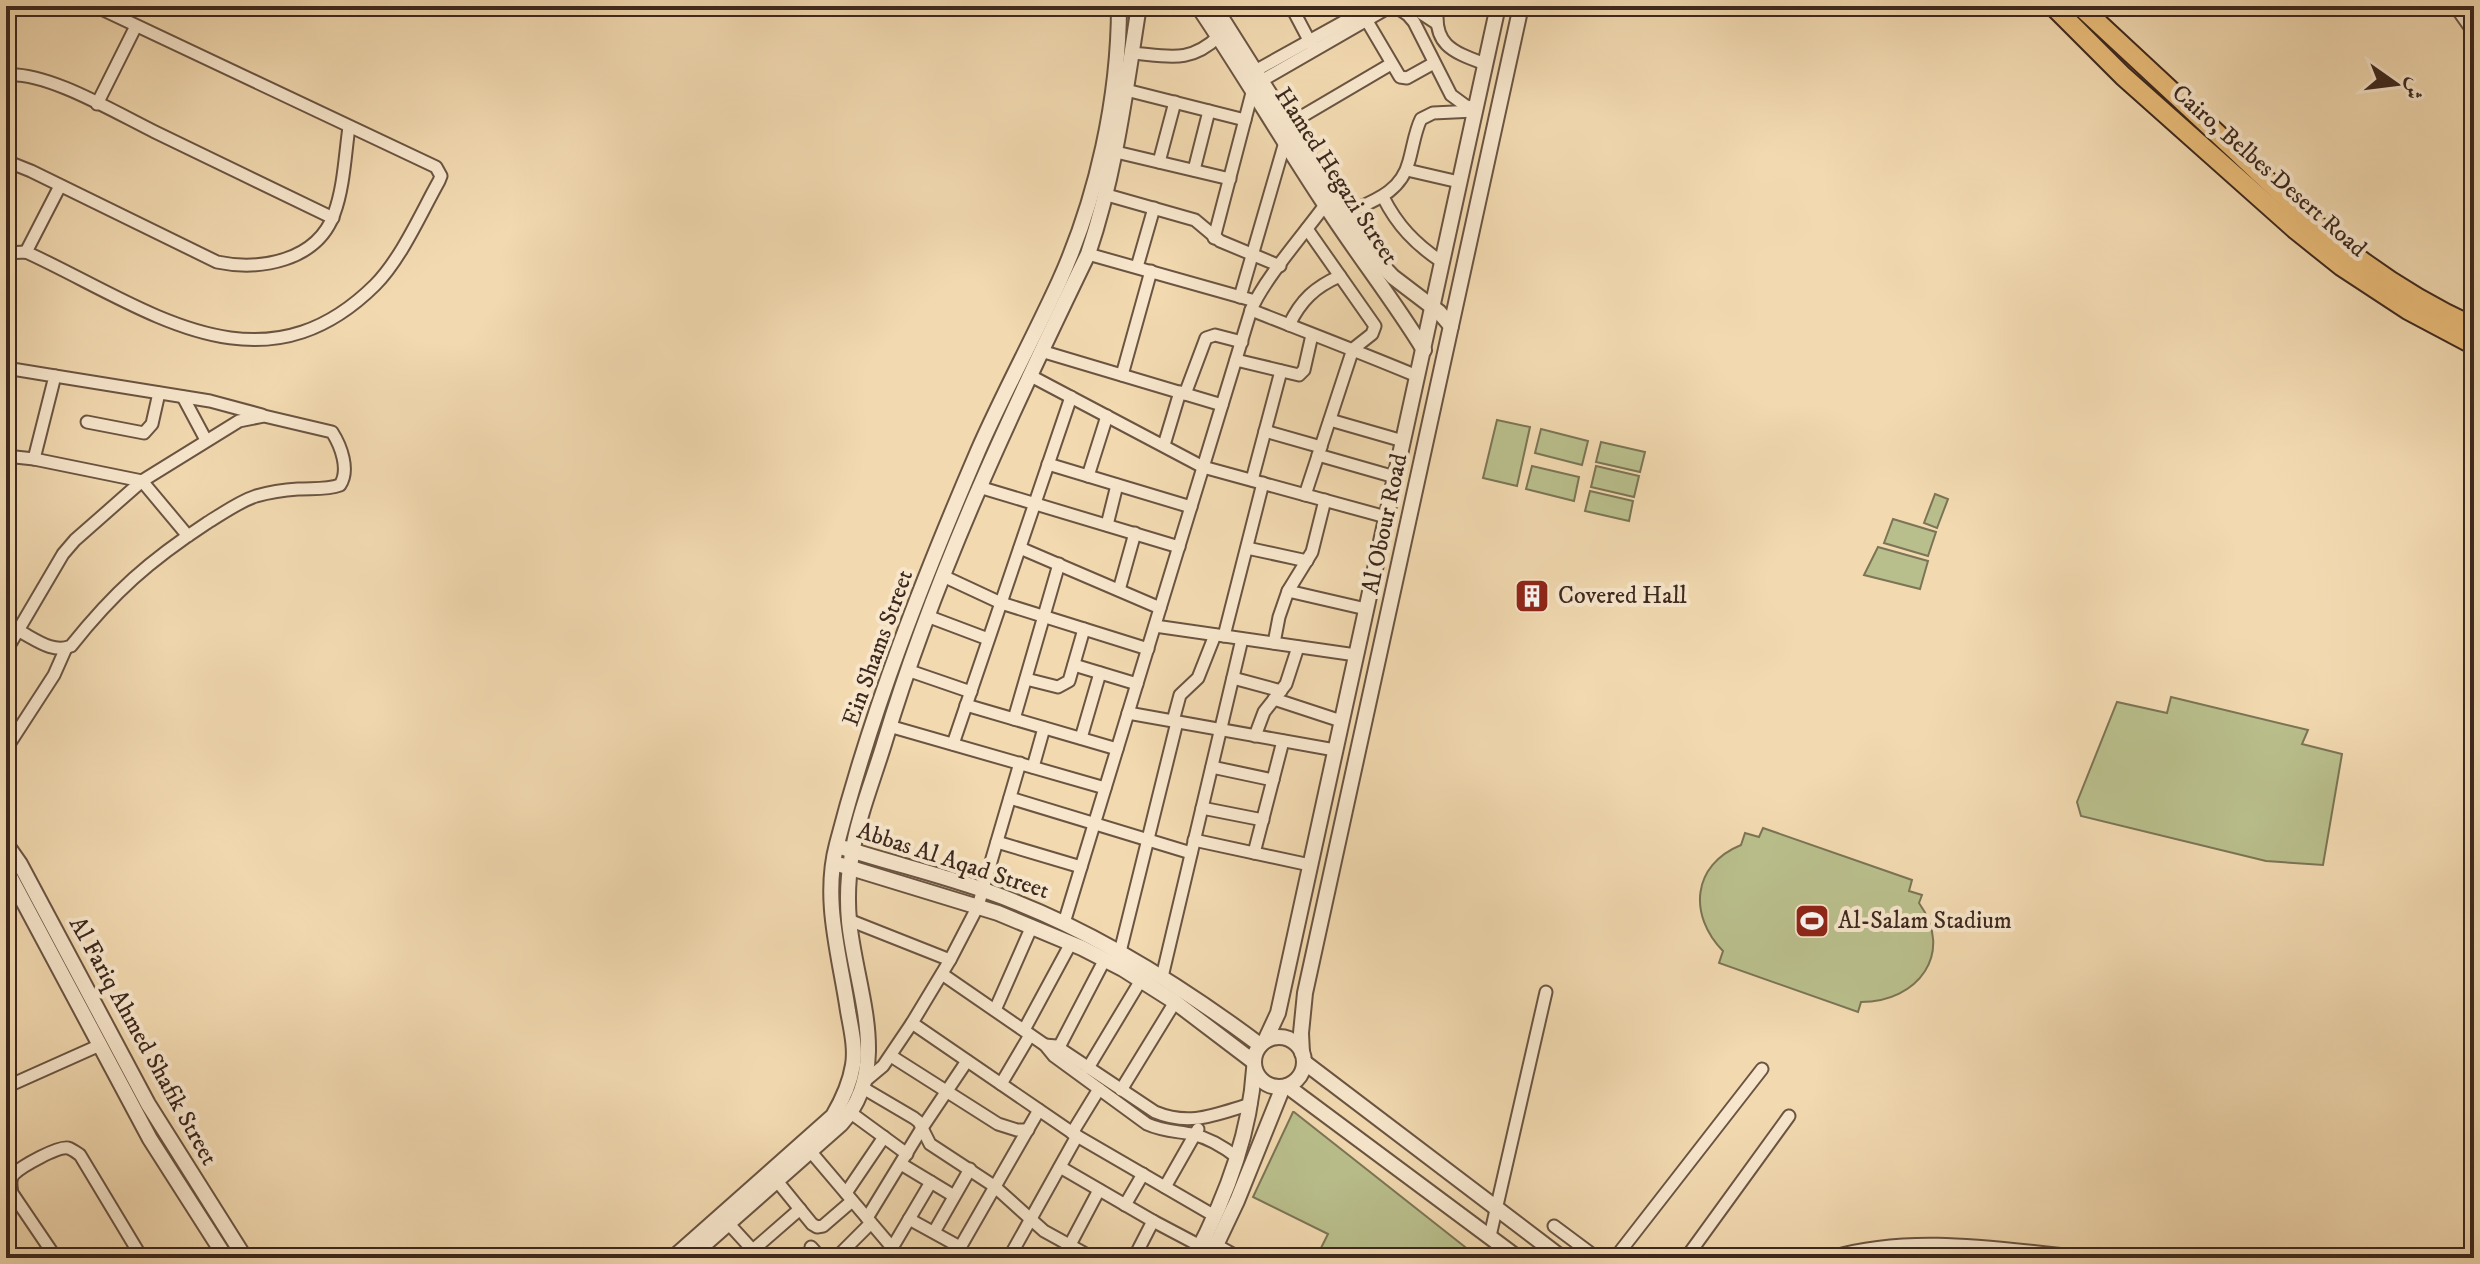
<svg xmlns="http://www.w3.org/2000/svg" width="2480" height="1264" font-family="'IM FELL DW Pica',Amiri,serif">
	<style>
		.green { fill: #b9bf8c; stroke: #7b7455; stroke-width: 2 }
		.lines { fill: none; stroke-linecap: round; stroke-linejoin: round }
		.minor-casing { stroke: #6a5442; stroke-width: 15 }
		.tertiary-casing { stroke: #6a5442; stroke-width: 18 }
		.trunk-casing { stroke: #3d281e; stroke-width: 22 }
		.minor { stroke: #f7e6cc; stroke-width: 11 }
		.tertiary { stroke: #f7e6cc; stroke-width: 14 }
		.trunk { stroke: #e9bc78; stroke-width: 18 }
		.labels { text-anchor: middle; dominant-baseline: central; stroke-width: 8; stroke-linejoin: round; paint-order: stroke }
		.street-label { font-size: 24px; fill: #3d281e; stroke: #f7e6cc }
		.poi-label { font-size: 24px; fill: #3d281e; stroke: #f7e6cc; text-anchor: start }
	</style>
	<rect width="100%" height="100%" fill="#f2d9b0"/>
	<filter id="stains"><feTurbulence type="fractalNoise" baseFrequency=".0025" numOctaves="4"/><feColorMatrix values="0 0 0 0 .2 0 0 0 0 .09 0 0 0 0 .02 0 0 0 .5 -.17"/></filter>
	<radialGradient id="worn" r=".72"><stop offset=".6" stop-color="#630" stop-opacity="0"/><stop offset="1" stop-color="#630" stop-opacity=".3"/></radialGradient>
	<g class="green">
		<polygon points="1497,420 1530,427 1517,486 1483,478"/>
		<polygon points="1541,429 1588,441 1582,465 1535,453"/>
		<polygon points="1601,442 1645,452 1640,472 1596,462"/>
		<polygon points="1532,466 1579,477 1574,501 1526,489"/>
		<polygon points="1596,466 1639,476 1634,497 1591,487"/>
		<polygon points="1590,491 1633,501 1629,521 1585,511"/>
		<polygon points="1935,494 1948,499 1937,528 1924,523"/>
		<polygon points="1893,519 1936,532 1928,556 1884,543"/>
		<polygon points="1878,547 1928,561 1920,589 1864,575"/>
		<polygon points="2171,697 2308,730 2302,744 2342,754 2323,865 2266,861 2081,816 2077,802 2117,702 2167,713"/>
		<path d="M1763,828L1912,880L1909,891L1922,895L1919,903C1955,953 1918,1002 1861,1002L1858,1012L1719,963L1723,951C1688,915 1692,865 1741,845L1745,833L1759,837Z"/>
		<polygon points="1293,1112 1294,1112 1479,1258 1316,1258 1328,1234 1253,1197"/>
	</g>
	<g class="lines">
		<g class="minor-casing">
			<g id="minor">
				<polyline points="1291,6 1311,44"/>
				<polyline points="1395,6 1408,15 1414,22 1451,95 1466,106 1476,108"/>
				<polyline points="1410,6 1436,23"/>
				<path d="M1438,6C1432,45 1453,52 1485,64"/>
				<polyline points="2455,6 2474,33"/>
				<polyline points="1367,21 1400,77 1407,78 1434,63"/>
				<path d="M1132,53C1168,56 1190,64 1219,36"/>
				<polyline points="1255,71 1372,6"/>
				<path d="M6,75C47,71 116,113 155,132C214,161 274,189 333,218"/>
				<polyline points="1261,81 1386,9 1387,6"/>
				<polyline points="1126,90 1245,120"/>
				<polyline points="97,104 136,26"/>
				<polyline points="1289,124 1391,64"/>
				<polyline points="1116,152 1230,179"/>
				<path d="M6,161L31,171L217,262C260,271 317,261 334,214C344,187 345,155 349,127"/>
				<polyline points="1159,162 1175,102"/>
				<polyline points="1194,170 1209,111"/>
				<polyline points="1407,170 1459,182"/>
				<polyline points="1107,195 1195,220 1220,241 1280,266"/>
				<path d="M1383,197C1397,225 1415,244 1442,262"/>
				<path d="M1345,214C1373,201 1401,193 1409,161C1413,147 1415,131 1421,119L1433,113L1475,111"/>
				<polyline points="1214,238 1253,89"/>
				<polyline points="26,252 60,186"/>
				<path d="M6,253L26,252C144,306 259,400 375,285C401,259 421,213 439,181L441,176L436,167L95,6"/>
				<polyline points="1088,254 1255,301"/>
				<polyline points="1137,267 1154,208"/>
				<polyline points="1240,297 1285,142"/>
				<path d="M1251,310C1307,332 1362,353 1417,376"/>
				<path d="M1289,325C1301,300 1315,287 1340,276"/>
				<polyline points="1041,351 1222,405"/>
				<polyline points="1236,360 1299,375 1304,370 1312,335"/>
				<polyline points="6,368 55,376 34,459"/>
				<polyline points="1029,375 1203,467 1386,517"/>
				<polyline points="1122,375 1151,271"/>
				<polyline points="55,376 210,401 262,415"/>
				<polyline points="1185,394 1206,338 1215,335 1242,342"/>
				<polyline points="183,397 206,440"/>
				<polyline points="1330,420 1403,441"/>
				<polyline points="87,422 144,433 152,424 159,393"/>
				<polyline points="1265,431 1321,447"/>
				<polyline points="1164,445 1180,392"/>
				<polyline points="1318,455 1395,477"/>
				<polyline points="6,456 34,459 142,481 75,540 63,554 6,651"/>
				<polyline points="1048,464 1191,507"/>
				<polyline points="1088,476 1107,416"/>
				<polyline points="1252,480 1281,371"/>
				<polyline points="979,487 1179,547"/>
				<polyline points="1305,495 1353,349 1372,334 1375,326 1307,229"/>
				<polyline points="1107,525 1117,485"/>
				<polyline points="1020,548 1160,608"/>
				<polyline points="1247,548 1307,561"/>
				<polyline points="943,576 1001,603 1148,649"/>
				<polyline points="1119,590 1135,533"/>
				<polyline points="1288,591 1366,609"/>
				<polyline points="927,616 988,639"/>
				<polyline points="1155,626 1356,655"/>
				<path d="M19,631C35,639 53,654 71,646C114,592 149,561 207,523C222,514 238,502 256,496C270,492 283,490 298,489C312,488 327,490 340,485C350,470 341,446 332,432L264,416L239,421L142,481L188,536"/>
				<polyline points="1224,636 1263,483"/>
				<polyline points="1274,643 1279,617 1288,591 1312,552 1325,500"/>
				<polyline points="1074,665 1137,684"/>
				<polyline points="907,670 971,692"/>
				<polyline points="1233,678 1281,691"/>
				<polyline points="1026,679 1058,687 1069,681 1084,629"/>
				<polyline points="1274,699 1341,721"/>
				<polyline points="966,705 1117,749"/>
				<polyline points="1128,713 1335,750"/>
				<polyline points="1014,719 1059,564"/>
				<polyline points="1173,721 1180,695 1198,678 1215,635"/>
				<polyline points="889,726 1105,788"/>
				<polyline points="1255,736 1264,712 1286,684 1298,647"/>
				<polyline points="1081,738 1100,673"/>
				<polyline points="953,744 1071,397"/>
				<polyline points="6,749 54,675 66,648"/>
				<polyline points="1033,767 1044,728"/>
				<polyline points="1212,767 1273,780"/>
				<polyline points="1010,798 1191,853"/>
				<polyline points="1202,808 1263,820"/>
				<polyline points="1194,840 1310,865"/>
				<polyline points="997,842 1081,867"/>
				<polyline points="1254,853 1283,741"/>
				<polyline points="849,920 950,960"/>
				<path d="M1064,923L1251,310C1264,279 1304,234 1325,205L1330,202"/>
				<polyline points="1120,952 1177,722"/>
				<path d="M942,974L1045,1045L1054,1056L1147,1124C1162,1131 1176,1131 1192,1134C1209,1138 1224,1147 1238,1158"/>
				<polyline points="1162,977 1242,639"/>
				<polyline points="995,1010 1032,926"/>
				<polyline points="912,1023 1077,1136 1213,1215"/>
				<polyline points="1024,1030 1071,943"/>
				<path d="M1045,1045L1056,1046L1155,1112C1191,1127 1216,1114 1251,1104"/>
				<polyline points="1056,1053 1105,959"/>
				<polyline points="891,1056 998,1124 1017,1130 1028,1130"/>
				<polyline points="1088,1068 1141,980"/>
				<polyline points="865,1081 883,1066 912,1023 950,960 978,906 1020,763"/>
				<polyline points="1001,1084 1030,1035"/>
				<polyline points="6,1087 100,1045"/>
				<polyline points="863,1088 914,1118 919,1122 930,1144 994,1186 1044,1231 1093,1258"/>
				<polyline points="1121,1090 1175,1002"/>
				<polyline points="851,1113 907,1154"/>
				<polyline points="1072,1133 1099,1089"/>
				<polyline points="811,1152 901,1258"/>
				<polyline points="901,1164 954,1196"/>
				<polyline points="1060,1167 1153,1221 1223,1258"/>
				<polyline points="777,1181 812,1224 817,1227 823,1226 852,1201"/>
				<polyline points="1165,1187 1198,1129"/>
				<polyline points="846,1193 884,1137"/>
				<polyline points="1125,1205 1143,1174"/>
				<polyline points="867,1218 922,1128 967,1061"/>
				<polyline points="909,1219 960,1247"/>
				<polyline points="728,1223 760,1258"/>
				<polyline points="1554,1226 1597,1258"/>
				<polyline points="934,1232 970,1169"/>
				<polyline points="1490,1236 1546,992"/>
				<polyline points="1209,1241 1240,1258"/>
				<polyline points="811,1247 821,1258"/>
				<polyline points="753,1250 800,1209"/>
				<path d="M56,1258L12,1193C11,1186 9,1179 14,1174C22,1166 58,1146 68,1148C72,1149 77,1153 80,1155L142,1258"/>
				<polyline points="836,1258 871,1223"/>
				<polyline points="881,1258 892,1248 931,1182"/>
				<polyline points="954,1258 1039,1110"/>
				<polyline points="1009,1258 1077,1136"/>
				<polyline points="1063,1258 1099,1190"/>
				<polyline points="1134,1258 1153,1221"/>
				<polyline points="1615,1258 1762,1069"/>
				<polyline points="1686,1258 1789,1116"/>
			</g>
		</g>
		<g class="tertiary-casing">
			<g id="tertiary">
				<path d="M1198,6C1242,71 1281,138 1324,203C1356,253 1393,299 1424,350"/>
				<polyline points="1214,6 1370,253 1393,277 1439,312 1451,326"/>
				<polyline points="6,844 20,864 148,1104 245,1258"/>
				<path d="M844,848C900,866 959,879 1013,901C1102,936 1184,988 1260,1045"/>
				<polyline points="841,865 998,913 1082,948 1123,969 1175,1002 1254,1062"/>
				<polyline points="6,869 150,1139 226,1258"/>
				<circle cx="1279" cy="1062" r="25"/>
				<polyline points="1265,1041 1278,1013 1498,6"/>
				<polyline points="1302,1053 1301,1033 1305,993 1521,6"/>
				<polyline points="1304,1062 1562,1258"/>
				<polyline points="1287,1086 1518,1258"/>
				<path d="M673,1258L833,1116C843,1099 850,1084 853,1065C856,1048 851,1028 848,1011C840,956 822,900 837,844C872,709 923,579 978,451C1003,394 1033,339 1059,282C1097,198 1119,98 1119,6"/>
				<path d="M689,1258L841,1124C893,1067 855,987 849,921C847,899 848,876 852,854C858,817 873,780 884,744C935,574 1011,413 1088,254C1115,175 1125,94 1138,12L1141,6"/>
				<path d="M1194,1258C1225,1200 1250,1134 1254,1069"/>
				<polyline points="1210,1258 1237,1201 1283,1087"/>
				<path d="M1833,1258C1912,1235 1999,1250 2080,1258"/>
			</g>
		</g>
		<g class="trunk-casing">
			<g id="trunk">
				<polyline points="2053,6 2123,76 2296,230 2341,266 2408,310 2474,345"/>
				<path d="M2080,6C2132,54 2184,103 2236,151C2313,224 2375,282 2474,327"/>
			</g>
		</g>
		<use href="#minor" class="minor"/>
		<use href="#tertiary" class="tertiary"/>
		<use href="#trunk" class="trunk"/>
	</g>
	<defs>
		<g id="building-square" transform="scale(1.8)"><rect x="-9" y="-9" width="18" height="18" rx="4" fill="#8f2418" stroke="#f7e6cc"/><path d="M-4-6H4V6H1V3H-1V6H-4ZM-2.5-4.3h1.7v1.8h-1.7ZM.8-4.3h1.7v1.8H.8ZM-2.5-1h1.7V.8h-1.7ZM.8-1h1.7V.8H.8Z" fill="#fff"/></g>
		<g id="stadium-square" transform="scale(1.8)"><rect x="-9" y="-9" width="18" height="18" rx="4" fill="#8f2418" stroke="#f7e6cc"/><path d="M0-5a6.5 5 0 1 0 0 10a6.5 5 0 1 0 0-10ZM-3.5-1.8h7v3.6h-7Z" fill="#fff"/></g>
	</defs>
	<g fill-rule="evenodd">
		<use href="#building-square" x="1532" y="596"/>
		<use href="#stadium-square" x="1812" y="921"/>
	</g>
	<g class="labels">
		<g class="street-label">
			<text transform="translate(2269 171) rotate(41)">Cairo, Belbes Desert Road</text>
			<text transform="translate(1336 176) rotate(57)">Hamed Hegazi Street</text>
			<text transform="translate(1385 524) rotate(-78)">Al Obour Road</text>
			<text transform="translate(878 648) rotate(-70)">Ein Shams Street</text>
			<text transform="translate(953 861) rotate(18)">Abbas Al Aqad Street</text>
			<text transform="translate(143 1041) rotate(61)">Al Fariq Ahmed Shafik Street</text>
		</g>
		<g class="poi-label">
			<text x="1558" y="596">Covered Hall</text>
			<text x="1838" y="921">Al-Salam Stadium</text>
		</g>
	</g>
	<rect width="2480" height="1264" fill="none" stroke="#f2d9b0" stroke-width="32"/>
	<rect x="8" y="8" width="2464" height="1248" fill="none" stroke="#3d281e" stroke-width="4"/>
	<rect x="16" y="16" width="2448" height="1232" fill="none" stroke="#3d281e" stroke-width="2"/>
	<g transform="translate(2396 84) rotate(104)" stroke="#f7e6cc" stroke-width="6" paint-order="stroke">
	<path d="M0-6L14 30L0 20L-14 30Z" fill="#3d281e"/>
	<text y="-12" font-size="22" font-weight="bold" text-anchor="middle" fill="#3d281e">ش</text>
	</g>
	<rect width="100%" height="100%" filter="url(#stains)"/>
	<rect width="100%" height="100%" fill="url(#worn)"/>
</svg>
